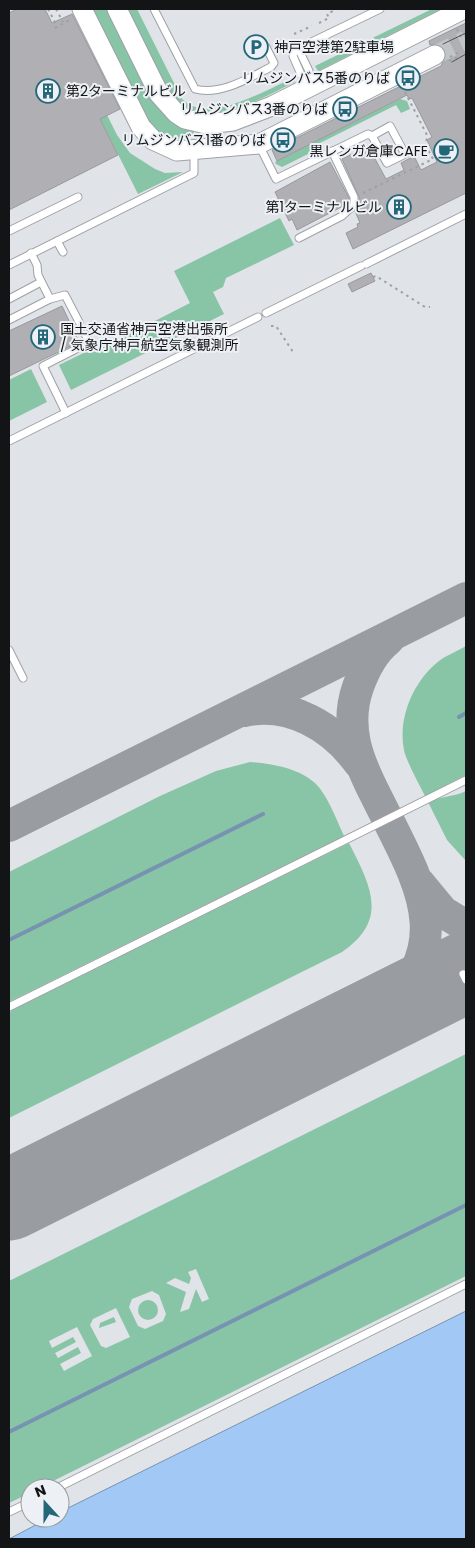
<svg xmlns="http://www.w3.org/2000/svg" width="475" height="1548" font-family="Poppins,'Noto Sans JP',sans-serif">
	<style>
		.green { fill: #88c4a6; fill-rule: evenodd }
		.water { fill: #a2c9f5; stroke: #7793b2 }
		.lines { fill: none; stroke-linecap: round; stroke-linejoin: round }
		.stream { stroke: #7793b2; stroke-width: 4 }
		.taxiway { stroke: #999ca0; stroke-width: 32 }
		.runway { stroke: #999ca0; stroke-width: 81 }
		.building { fill: #afafb4; stroke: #98999e }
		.secondary-tunnel { stroke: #c1c4c8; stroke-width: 19; stroke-dasharray: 19 9; stroke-linecap: butt }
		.lane-casing { stroke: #9ea1a5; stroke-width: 9 }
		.secondary-casing { stroke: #9ea1a5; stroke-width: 21 }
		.path { stroke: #9ea0a4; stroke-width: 2; stroke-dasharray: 2.5 4; stroke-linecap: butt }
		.lane { stroke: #fff; stroke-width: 7 }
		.secondary { stroke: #fff; stroke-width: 19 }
		.tram { stroke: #525457; stroke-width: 1 }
		.labels { text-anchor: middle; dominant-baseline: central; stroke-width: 4; stroke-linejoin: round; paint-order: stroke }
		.poi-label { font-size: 14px; fill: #131416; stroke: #edf1f6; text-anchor: end }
	</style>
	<rect width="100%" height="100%" fill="#e0e3e8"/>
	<g class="green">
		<path d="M87,9H109L193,128L194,134C180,146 162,135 149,127Z"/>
		<path d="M127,9H137L182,99C189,105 197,109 207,109C228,111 274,87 295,77V82C253,102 200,137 165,88Z"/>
		<polygon points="432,9 441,9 318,71 315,66"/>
		<polygon points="58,35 67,35 117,135 130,153 155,169 165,173 183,172 138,194"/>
		<polygon points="400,99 407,101 410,109 401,113 396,105 310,148 312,152 282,167 276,164 275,162"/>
		<polygon points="280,218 294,245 226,278 223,287 213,292 224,314 71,390 59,365 100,345 102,348 190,303 174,271"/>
		<polygon points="31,369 47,402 9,421 9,380"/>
		<path d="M466,646V775L425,796C418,782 410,768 405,754C396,721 413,681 439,661C447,655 458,651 466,646Z"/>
		<path d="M250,762C274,764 306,769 321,790C331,804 337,821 344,836L9,1002V872L160,796L216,771Z"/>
		<path d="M466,791V861L447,840L428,802C441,796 454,797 466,791Z"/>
		<path d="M349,843C370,885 390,919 342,952L9,1118V1013L13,1009Z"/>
		<path d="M466,1054V1276L39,1488H30V1493L9,1503V1281ZM196,1269L209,1299L202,1302L196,1289L189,1309L180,1312L186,1292L166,1283L175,1278L189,1284L191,1278L188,1272ZM152,1291L159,1295L166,1314L163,1321L145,1329L138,1326L129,1307L132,1299ZM116,1308L130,1337L106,1348L101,1346L90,1325L93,1319ZM77,1327L92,1356L64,1371L60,1364L81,1353L78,1347L58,1358L55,1353L76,1342L73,1337L52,1348L49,1341Z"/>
		<circle cx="148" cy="1310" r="10"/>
		<polygon points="114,1317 116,1322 99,1328 100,1323"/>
	</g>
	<polygon class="water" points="466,1311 466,1539 9,1539 49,1518 60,1518 60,1512"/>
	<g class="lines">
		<g class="stream">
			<polyline points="459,717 466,713"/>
			<polyline points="9,940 263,814"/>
			<polyline points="9,1432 466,1205"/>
		</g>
		<g class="taxiway">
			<path d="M244,711C290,701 333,727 359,763"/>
			<polyline points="9,826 466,598"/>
			<polyline points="419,883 443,912 466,926"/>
			<path d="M372,1020C465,947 418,881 376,796C358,761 344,727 358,687C364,670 373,652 388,640"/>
		</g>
		<polyline class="runway" points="9,1200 466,972"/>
	</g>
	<g class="building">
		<polygon points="17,9 45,9 52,23 72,14 120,109 100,119 118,155 9,210 9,13"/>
		<polygon points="466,23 466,193 353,249 346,233 358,227 357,224 360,223 355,211 359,207 359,197 342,159 368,146 386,179 404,170 401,163 414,156 421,170 437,162 427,140 432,137 412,98 409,99 407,95 277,161 272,150 441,66 446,56 445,50 441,45 430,45 429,41"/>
		<polygon points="330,162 349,198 349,203 297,230 292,219 289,221 275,192"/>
		<polygon points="371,273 375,281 352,292 348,284"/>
		<polygon points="62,306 79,342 9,376 9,331"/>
	</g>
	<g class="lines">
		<polyline class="secondary-tunnel" points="435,55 466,40"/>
		<g class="lane-casing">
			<g id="lane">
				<path d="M154,9L195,89C220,96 249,78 271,67L274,63L266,47"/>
				<polyline points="298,48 309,71 308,85"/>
				<polyline points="300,88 303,79 293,56 295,50 380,9"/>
				<polygon points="390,126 405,154 387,163 372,136"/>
				<polyline points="259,145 276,179 368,134 372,136"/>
				<polyline points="9,231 78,197"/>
				<polyline points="299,238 342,216 354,205 354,197 332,151"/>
				<polyline points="57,241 63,252"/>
				<polyline points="366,264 466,214"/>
				<polyline points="9,265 194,173 194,152"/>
				<polyline points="9,299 41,282"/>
				<polyline points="50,299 65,295 79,322"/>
				<polyline points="266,313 361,266"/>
				<polyline points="9,320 50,299 38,275 37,265 31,253"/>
				<polyline points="66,413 43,366 86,344 88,340 85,334"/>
				<polyline points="9,441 258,317"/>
				<polyline points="9,650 23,678"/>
				<polyline points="463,974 466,980"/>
				<polyline points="9,1007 466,780"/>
				<polyline points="57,1488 466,1284"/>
				<polyline points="9,1512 30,1502"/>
			</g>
		</g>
		<g class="secondary-casing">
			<g id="secondary">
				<polyline points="82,9 141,127 153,140 177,151 259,144 435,55"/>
				<polyline points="117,9 159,94 176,113 185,119 206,124 233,121 272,106 464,9"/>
			</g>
		</g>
		<g class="path">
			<polyline points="48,9 57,26"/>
			<polyline points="56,9 63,22"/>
			<polyline points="319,23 329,18 327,14 337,9"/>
			<polyline points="55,28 70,20"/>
			<polyline points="457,29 461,37"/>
			<polyline points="294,34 312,26"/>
			<polyline points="275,43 287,38"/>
			<polyline points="450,57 459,52"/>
			<polyline points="449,61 461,56"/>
			<polyline points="363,193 433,159 426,146 427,135 404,90"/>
			<polyline points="373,277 376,276 425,307 430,307"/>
			<polyline points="271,326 276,326 293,352"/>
		</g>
		<use href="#lane" class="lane"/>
		<use href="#secondary" class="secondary"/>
		<g class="tram">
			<polyline points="443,44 466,33"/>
			<polyline points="452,62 466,54"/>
		</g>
	</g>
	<defs>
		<g id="parking-ring" transform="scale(1.25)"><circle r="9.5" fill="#edf1f6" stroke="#246779" stroke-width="1.5"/><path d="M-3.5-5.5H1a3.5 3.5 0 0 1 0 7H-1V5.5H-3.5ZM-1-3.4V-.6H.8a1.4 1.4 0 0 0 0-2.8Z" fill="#246779"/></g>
		<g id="bus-ring" transform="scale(1.25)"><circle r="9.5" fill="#edf1f6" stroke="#246779" stroke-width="1.5"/><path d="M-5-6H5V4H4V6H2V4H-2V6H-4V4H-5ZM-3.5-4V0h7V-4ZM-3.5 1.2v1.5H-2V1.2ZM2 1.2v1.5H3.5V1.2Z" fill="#246779"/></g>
		<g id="building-ring" transform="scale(1.25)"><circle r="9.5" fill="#edf1f6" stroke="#246779" stroke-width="1.5"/><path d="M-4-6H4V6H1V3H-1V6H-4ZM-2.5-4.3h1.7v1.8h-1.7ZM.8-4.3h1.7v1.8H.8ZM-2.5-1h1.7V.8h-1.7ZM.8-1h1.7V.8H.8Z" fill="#246779"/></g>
		<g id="cafe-ring" transform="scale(1.25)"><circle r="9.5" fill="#edf1f6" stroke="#246779" stroke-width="1.5"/><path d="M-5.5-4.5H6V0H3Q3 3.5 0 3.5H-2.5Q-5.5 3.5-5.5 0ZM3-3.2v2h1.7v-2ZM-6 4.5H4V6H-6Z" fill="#246779"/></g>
	</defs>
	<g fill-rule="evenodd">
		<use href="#parking-ring" x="256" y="47"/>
		<use href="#bus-ring" x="408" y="78"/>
		<use href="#building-ring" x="48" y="91"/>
		<use href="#bus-ring" x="345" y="109"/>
		<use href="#bus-ring" x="283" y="140"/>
		<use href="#cafe-ring" x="446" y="151"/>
		<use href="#building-ring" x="399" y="207"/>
		<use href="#building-ring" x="43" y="337"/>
	</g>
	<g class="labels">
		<g class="poi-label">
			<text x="274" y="47" text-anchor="start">神戸空港第2駐車場</text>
			<text x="390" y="78">リムジンバス5番のりば</text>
			<text x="66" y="91" text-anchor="start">第2ターミナルビル</text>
			<text x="328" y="109">リムジンバス3番のりば</text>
			<text x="266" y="140">リムジンバス1番のりば</text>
			<text x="428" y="151">黒レンガ倉庫CAFE</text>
			<text x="382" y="207">第1ターミナルビル</text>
			<text x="60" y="329" text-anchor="start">国土交通省神戸空港出張所<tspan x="60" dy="16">/ 気象庁神戸航空気象観測所</tspan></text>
		</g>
	</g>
	<rect width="475" height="1548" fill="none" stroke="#131416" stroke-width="20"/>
	<g transform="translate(45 1503) rotate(339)"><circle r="24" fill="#edf1f6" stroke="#96999c"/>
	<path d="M0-4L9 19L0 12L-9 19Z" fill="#246779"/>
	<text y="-8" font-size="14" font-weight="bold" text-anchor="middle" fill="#131416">N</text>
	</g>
</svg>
